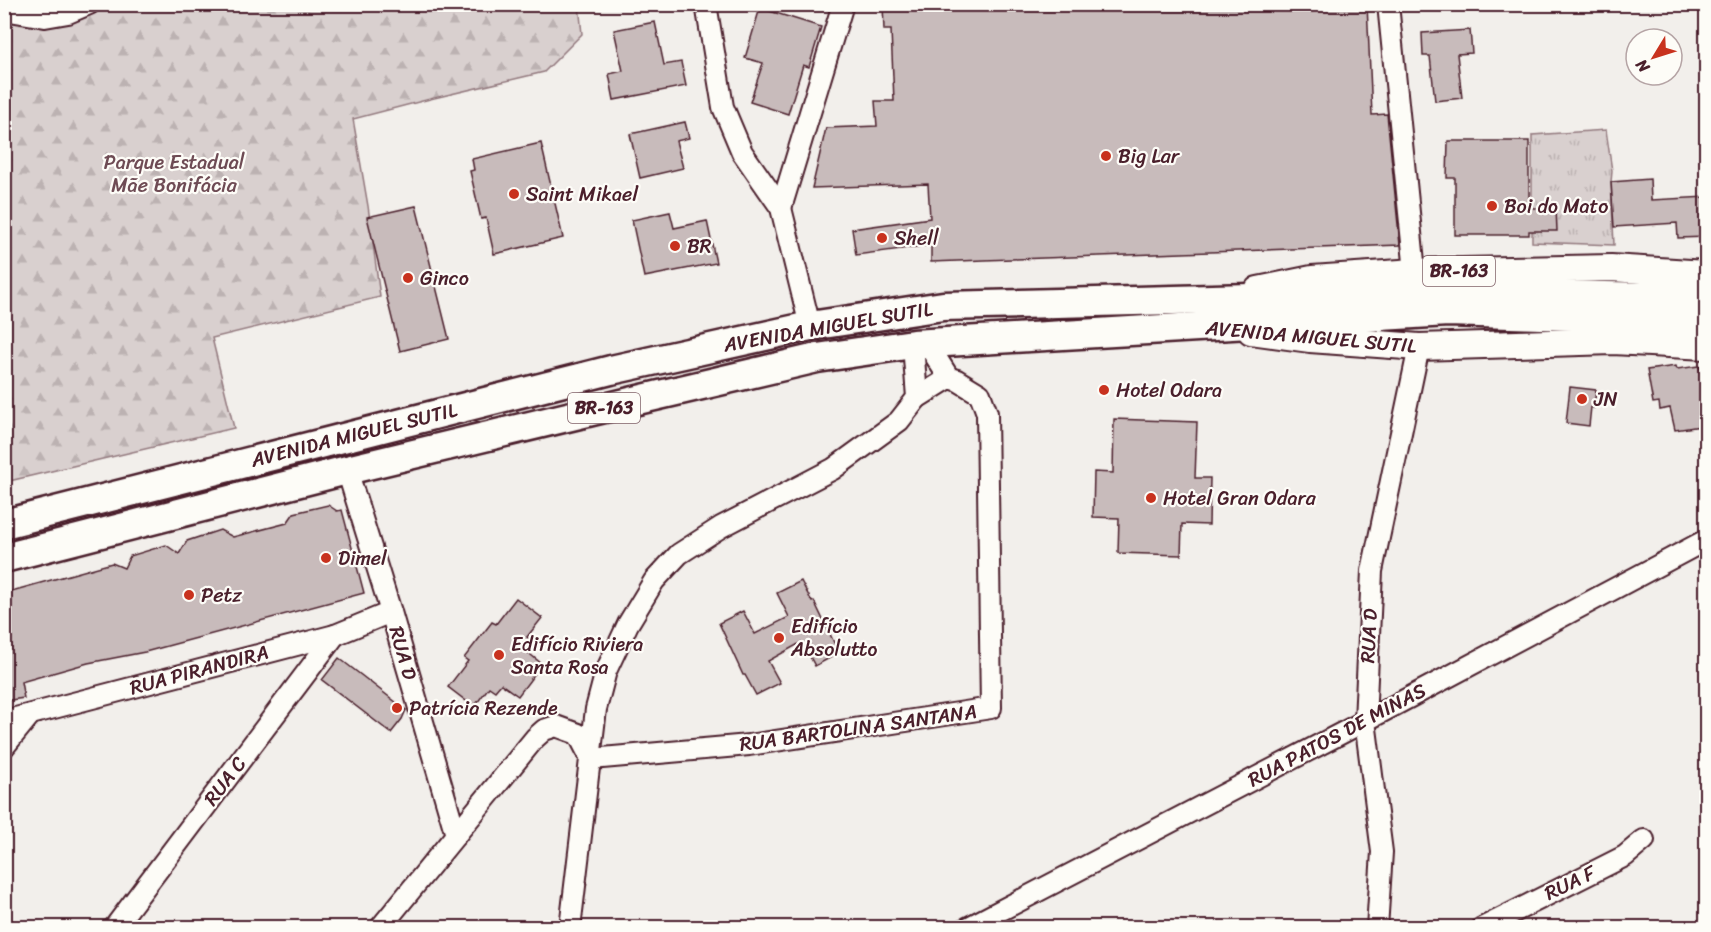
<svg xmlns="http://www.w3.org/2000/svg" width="1711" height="932" font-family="Sriracha,sans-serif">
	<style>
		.grass { fill: url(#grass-tufts); stroke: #92787d; stroke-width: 1.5 }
		.forest { fill: url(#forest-firs); stroke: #92787d; stroke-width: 1.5 }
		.building { fill: #c8bbbb; stroke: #4a1f2b; stroke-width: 1.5 }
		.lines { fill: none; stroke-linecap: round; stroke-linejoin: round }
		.minor-casing { stroke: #4a1f2b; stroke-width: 24 }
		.major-casing { stroke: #4a1f2b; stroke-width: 30 }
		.highway-casing { stroke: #4a1f2b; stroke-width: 33 }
		.minor { stroke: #fdfcf7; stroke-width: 20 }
		.major { stroke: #fdfcf7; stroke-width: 26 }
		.highway { stroke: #fdfcf7; stroke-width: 28 }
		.poi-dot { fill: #c8321e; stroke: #fdfcf7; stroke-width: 2 }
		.labels { text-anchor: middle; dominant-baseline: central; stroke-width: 4.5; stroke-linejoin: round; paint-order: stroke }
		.shield { fill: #fdfcf7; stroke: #806168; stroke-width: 1.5 }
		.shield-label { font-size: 18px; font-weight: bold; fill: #4a1f2b }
		.poi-label { font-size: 20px; fill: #4a1f2b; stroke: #fdfcf7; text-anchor: start }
		.park-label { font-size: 20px; fill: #6e4b54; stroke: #fdfcf7 }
		.street-label { font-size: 20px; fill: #4a1f2b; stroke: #fdfcf7 }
	</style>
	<defs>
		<pattern id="grass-tufts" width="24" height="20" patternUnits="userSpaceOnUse" patternTransform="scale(1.5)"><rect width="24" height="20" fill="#d9d0cf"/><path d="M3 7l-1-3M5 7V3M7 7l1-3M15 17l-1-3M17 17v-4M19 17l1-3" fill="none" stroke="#bcb2b2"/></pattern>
		<pattern id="forest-firs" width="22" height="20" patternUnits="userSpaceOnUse" patternTransform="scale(1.5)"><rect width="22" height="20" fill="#d9d0cf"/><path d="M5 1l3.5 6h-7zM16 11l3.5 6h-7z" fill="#bcb2b2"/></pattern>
	</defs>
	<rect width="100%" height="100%" fill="#f2efeb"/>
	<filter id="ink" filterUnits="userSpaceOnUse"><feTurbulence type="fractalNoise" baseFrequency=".0167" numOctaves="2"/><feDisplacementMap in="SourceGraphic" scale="12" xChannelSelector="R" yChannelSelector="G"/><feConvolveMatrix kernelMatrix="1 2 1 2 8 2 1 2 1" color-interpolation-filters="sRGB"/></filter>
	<g filter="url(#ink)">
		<polygon class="grass" points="1606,130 1612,171 1611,182 1614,245 1532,242 1532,135"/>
		<polygon class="forest" points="4,5 579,5 582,34 544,72 430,99 353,119 368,206 380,297 212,338 234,428 5,482"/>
		<g class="building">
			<polygon points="883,4 1367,4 1372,115 1387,114 1400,245 931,262 931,245 856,255 852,229 930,218 928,184 812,188 826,128 877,126 875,101 894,101 891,30 884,30"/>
			<polygon points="760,8 821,27 809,67 803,65 788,114 750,102 763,63 745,58"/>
			<polygon points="655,22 664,65 681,62 686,86 614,100 609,74 623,71 614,30"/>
			<polygon points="1470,30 1472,53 1457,54 1462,98 1435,101 1430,56 1423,56 1422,33"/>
			<polygon points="685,122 689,138 676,141 683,168 640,178 630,134"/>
			<polygon points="1448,141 1529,141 1529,208 1556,208 1557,231 1529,231 1529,235 1455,235 1455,178 1447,178"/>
			<polygon points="541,143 563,238 494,254 486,218 481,219 470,171 474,170 472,159"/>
			<polygon points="1650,179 1651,200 1707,197 1707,237 1678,238 1677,223 1614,227 1611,182"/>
			<polygon points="416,206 449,339 400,351 367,217"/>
			<polygon points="670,212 674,228 707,221 716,263 644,277 632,220"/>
			<polygon points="1676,366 1677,369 1699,366 1700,369 1707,368 1707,425 1675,430 1670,408 1660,410 1659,402 1653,403 1647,370"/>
			<polygon points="1570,387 1596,390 1594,408 1591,407 1589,426 1566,423"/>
			<polygon points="1114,419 1197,422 1195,478 1210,478 1209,525 1182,524 1181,555 1118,553 1119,518 1093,517 1094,472 1113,473"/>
			<polygon points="328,505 337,511 342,510 364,593 145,652 88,663 21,682 24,698 4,701 4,600 10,599 8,592 112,563 124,568 130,556 166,545 179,554 187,541 220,530 233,537 287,523 294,513"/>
			<polygon points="801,581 812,602 814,601 839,653 815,666 802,642 768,661 780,683 756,695 745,675 743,675 719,623 743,611 755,634 789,617 777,593"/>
			<polygon points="516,598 542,618 527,637 533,642 526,651 542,664 518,696 501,684 495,691 489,687 474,707 448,687 468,661 464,658 492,622 496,624"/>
			<polygon points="339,658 406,710 402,719 391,733 322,680"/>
		</g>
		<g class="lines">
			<g class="minor-casing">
				<g id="minor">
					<polyline points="706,4 723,107 742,152 781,208 810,326"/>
					<polyline points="1388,4 1415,272"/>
					<polyline points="4,10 45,17 68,13 89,4"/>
					<polyline points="781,208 843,4"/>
					<polyline points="927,343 949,378"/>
					<polyline points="347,470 391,612 456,835"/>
					<polyline points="4,721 335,635 391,612"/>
					<polyline points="4,747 30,715"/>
					<polyline points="591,759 749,745 991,708 987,413 980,394 957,380 949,378 917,398"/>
					<polyline points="114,928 335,635"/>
					<polyline points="380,928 535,738 544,730 556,726 578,734 591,759"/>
					<polyline points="570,928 596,709 606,671 628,624 654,581 679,554 721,527 833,469 899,421 917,398 913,344"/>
					<polyline points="967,928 1365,721 1706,540"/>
					<polyline points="1377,928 1382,852 1365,721 1372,571 1419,347"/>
					<polyline points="1482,928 1625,856 1644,840"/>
				</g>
			</g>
			<g class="major-casing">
				<g id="major">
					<polyline points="1258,290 1312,279 1415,272 1611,268 1706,274"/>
					<polyline points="1251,331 1310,339 1419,347 1613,341 1706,346"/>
				</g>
			</g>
			<g class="highway-casing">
				<g id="highway">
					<polyline points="4,524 611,370 810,326 943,306 1446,293 1706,298"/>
					<polyline points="4,558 347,470 638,400 817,358 913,344 1448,312 1605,317 1706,323"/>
				</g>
			</g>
			<use href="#minor" class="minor"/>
			<use href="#major" class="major"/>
			<use href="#highway" class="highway"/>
		</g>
	</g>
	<g class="poi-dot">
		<circle cx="1106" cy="156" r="6"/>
		<circle cx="514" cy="194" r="6"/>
		<circle cx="1492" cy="206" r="6"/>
		<circle cx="882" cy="238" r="6"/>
		<circle cx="675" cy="246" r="6"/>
		<circle cx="408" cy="278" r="6"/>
		<circle cx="1104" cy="390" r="6"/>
		<circle cx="1582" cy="399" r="6"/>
		<circle cx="1151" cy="498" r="6"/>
		<circle cx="326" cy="558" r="6"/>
		<circle cx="189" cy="595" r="6"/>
		<circle cx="779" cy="638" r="6"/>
		<circle cx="499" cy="655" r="6"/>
		<circle cx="397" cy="708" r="6"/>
	</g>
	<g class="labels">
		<g class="shield">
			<rect x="1423" y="256" width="72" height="30" rx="4.5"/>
			<rect x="568" y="393" width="72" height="30" rx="4.5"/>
		</g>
		<g class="shield-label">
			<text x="1459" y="271">BR-163</text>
			<text x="604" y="408">BR-163</text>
		</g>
		<g class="poi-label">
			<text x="1118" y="156">Big Lar</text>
			<text x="526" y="194">Saint Mikael</text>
			<text x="1504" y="206">Boi do Mato</text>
			<text x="894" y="238">Shell</text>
			<text x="687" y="246">BR</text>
			<text x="420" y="278">Ginco</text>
			<text x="1116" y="390">Hotel Odara</text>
			<text x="1594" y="399">JN</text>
			<text x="1163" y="498">Hotel Gran Odara</text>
			<text x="338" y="558">Dimel</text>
			<text x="201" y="595">Petz</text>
			<text x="791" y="626">Edifício<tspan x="791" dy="23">Absolutto</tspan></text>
			<text x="511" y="644">Edifício Riviera<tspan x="511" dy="23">Santa Rosa</tspan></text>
			<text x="409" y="708">Patrícia Rezende</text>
		</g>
		<g class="park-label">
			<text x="174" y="162">Parque Estadual<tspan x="174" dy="23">Mãe Bonifácia</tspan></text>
		</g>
		<g class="street-label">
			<text transform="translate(828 327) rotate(-10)">AVENIDA MIGUEL SUTIL</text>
			<text transform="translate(1311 337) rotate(5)">AVENIDA MIGUEL SUTIL</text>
			<text transform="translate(354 435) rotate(-14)">AVENIDA MIGUEL SUTIL</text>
			<text transform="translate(1369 636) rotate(-87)">RUA D</text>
			<text transform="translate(403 653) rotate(74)">RUA D</text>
			<text transform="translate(199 670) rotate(-15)">RUA PIRANDIRA</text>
			<text transform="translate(858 728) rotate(-8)">RUA BARTOLINA SANTANA</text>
			<text transform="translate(1337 735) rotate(-28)">RUA PATOS DE MINAS</text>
			<text transform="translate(225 781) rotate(-53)">RUA C</text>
			<text transform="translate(1570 883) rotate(-26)">RUA F</text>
		</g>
	</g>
	<rect width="1711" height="932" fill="none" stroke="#fdfcf7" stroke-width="24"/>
	<rect x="12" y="12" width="1687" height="908" fill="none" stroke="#4a1f2b" stroke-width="2" filter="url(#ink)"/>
	<g transform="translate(1654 57) rotate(232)"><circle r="28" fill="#fdfcf7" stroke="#b5a4a5" stroke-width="1.5"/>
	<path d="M0-4.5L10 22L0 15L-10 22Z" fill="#c8321e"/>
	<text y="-9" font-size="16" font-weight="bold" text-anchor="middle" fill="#4a1f2b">N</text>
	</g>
</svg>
